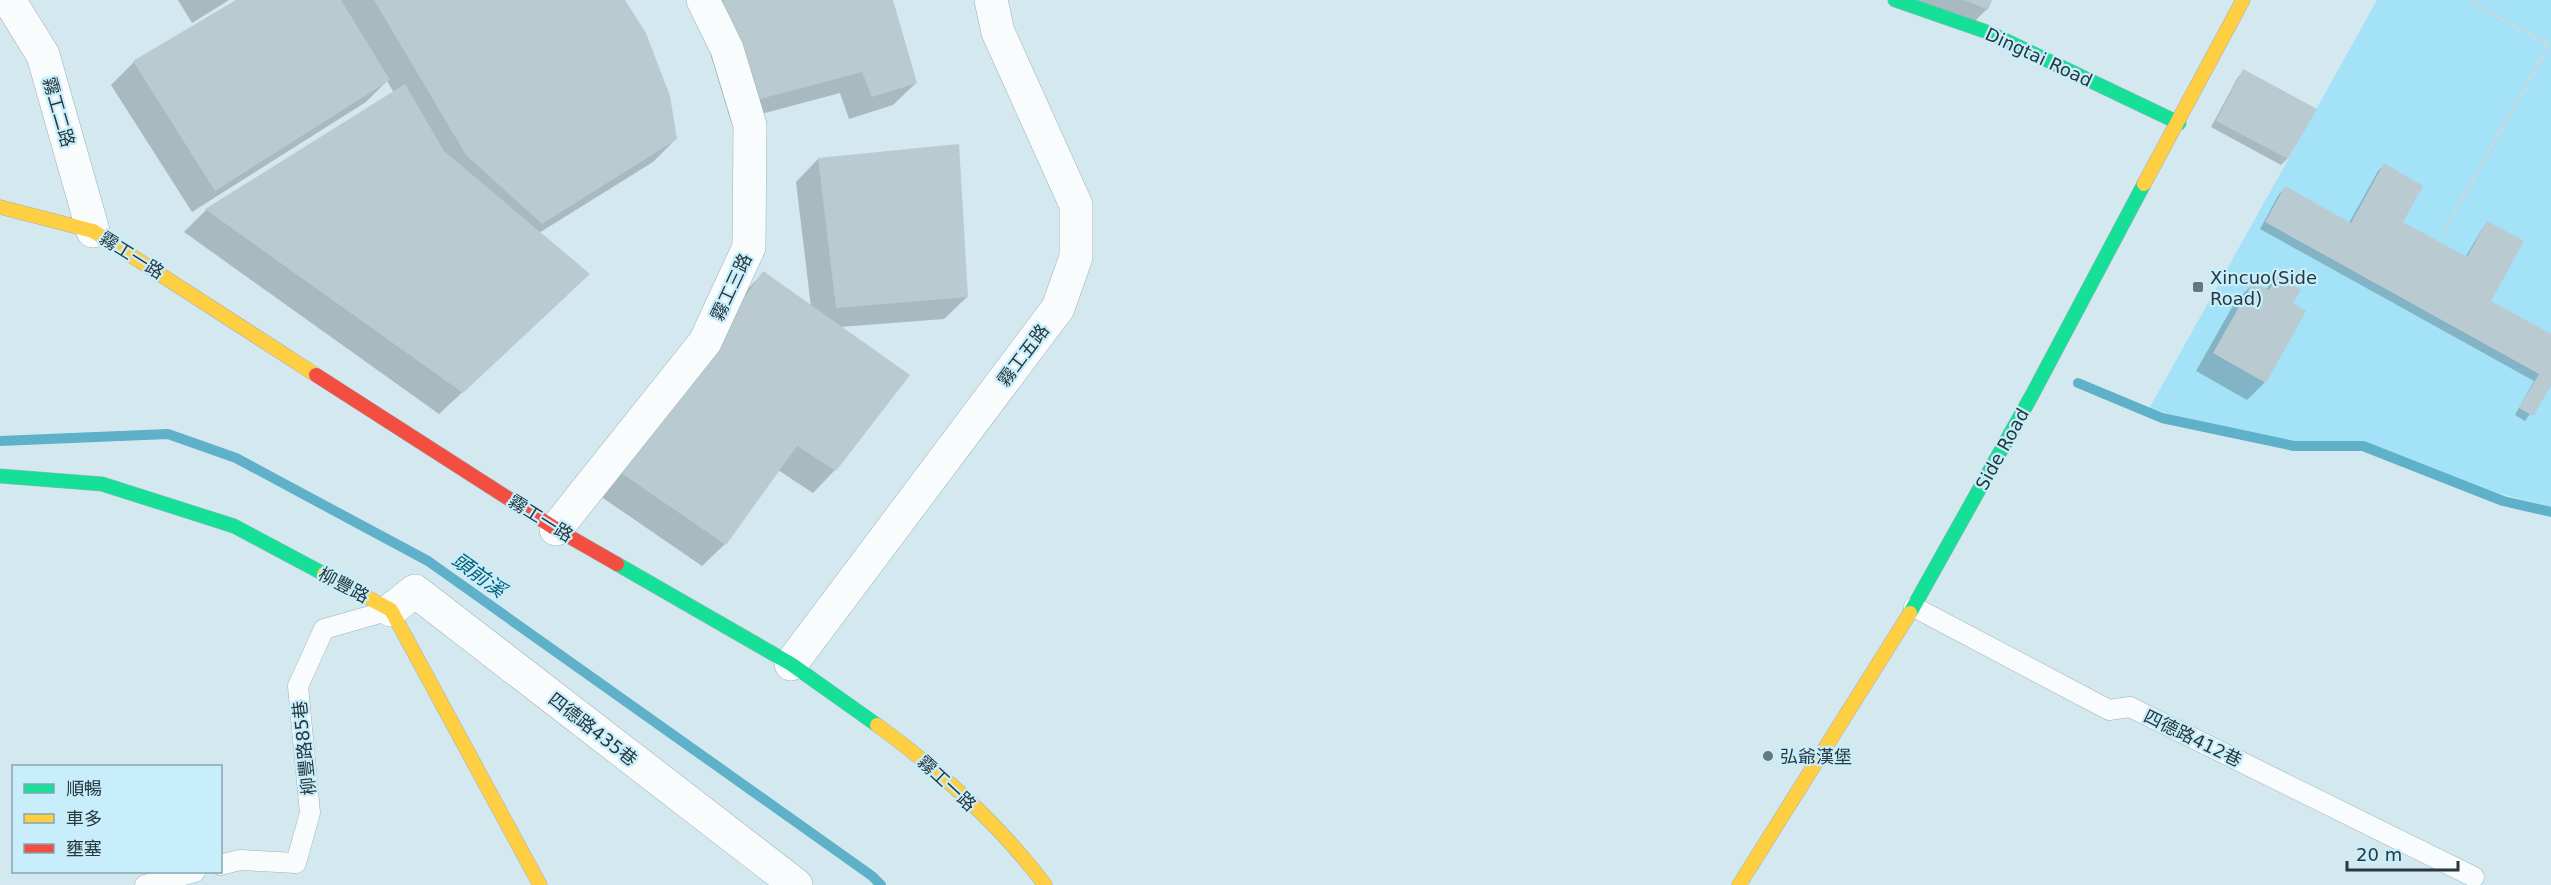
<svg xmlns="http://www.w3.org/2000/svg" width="2551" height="885" font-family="'DejaVu Sans','Noto Sans TC',sans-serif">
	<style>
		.green { fill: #a3e2f7 }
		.shadow { fill: #0003 }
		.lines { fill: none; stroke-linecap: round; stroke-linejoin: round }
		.stream { stroke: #5eb1c9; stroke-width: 10 }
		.building { fill: #bacad1 }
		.lane-casing { stroke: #a1b1b7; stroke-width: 21 }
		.street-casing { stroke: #a1b1b7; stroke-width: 34 }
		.fast-casing { stroke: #a1b1b7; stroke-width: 15 }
		.slow-casing { stroke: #a1b1b7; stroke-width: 15 }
		.jam-casing { stroke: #a1b1b7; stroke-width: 15 }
		.path { stroke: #d1d7da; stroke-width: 4; stroke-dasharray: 3 3; stroke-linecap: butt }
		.lane { stroke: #f9fcfd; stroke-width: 20 }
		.street { stroke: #f9fcfd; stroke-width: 33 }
		.fast { stroke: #16e098; stroke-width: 14 }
		.slow { stroke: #ffcf43; stroke-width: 14 }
		.jam { stroke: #f24e42; stroke-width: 14 }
		.poi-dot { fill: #65767c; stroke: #c8eefc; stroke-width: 2 }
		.labels { text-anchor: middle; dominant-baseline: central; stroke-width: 4.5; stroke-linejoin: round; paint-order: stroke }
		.street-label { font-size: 18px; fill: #29383e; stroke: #c8eefc }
		.poi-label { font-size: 18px; fill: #29383e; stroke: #c8eefc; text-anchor: start }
		.water-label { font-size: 20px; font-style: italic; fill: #055e74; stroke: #c8eefc }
	</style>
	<rect width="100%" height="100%" fill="#d4e8f0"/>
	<polygon class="green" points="2377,0 2551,0 2551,507 2486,490 2361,441 2284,442 2149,409"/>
	<g class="shadow">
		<polygon points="178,0 229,0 192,23"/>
		<polygon points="239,0 623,0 676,139 653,162 539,233 566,296 439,414 184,232 206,210 394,93 387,81 366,102 192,212 111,85 134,62"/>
		<polygon points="694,0 891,0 916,83 893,105 849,119 840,93 731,122"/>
		<polygon points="1905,0 1991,0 1987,9 1969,27"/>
		<polygon points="2244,71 2315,109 2287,159 2281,165 2211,127 2238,77"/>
		<polygon points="818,159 967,297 944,319 840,327 835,470 813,493 778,470 725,544 702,566 600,496 741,296 763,273 811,307 796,182"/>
		<polygon points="2384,165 2401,223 2465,258 2482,229 2488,223 2489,301 2551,336 2551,384 2525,421 2515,415 2534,381 2260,229 2279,194 2285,188 2349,223 2378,171"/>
		<polygon points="2277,278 2290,304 2265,382 2247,400 2196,371 2235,302 2253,284 2265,290"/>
	</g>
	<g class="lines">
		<g class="stream">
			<polyline points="2078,383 2162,418 2294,446 2363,446 2503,501 2551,512"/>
			<polyline points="0,441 168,434 236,458 428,561 872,876 881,885"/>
		</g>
	</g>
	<g class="building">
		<polygon points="236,0 341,0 390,80 215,191 133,61"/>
		<polygon points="374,0 625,0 646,33 670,96 677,139 542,224 466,155"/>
		<polygon points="723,0 893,0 917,83 872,97 862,72 753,101"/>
		<polygon points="1964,0 1992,0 1988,10"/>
		<polygon points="2243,69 2317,109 2288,159 2216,121"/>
		<polygon points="405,84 444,151 590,274 463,393 205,209"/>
		<polygon points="959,144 968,297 836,308 818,158"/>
		<polygon points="2384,163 2423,186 2403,222 2467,257 2487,221 2524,241 2491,301 2551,334 2551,386 2533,416 2519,408 2539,374 2265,222 2285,186 2351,223"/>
		<polygon points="763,271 910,375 836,471 797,446 726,545 621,473"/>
		<polygon points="2277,276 2301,290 2293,303 2306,311 2266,383 2213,353 2253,282 2269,290"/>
	</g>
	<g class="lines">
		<g class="lane-casing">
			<g id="lane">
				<polyline points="1914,607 2109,710 2130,707 2474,877"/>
				<polyline points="220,865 240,860 296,863 310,813 298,686 324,629 391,610"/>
				<polyline points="145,885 195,872"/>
			</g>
		</g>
		<g class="street-casing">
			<g id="street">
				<polyline points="9,0 43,55 93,231"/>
				<polyline points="556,529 705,342 749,247 750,125 727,49 703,0"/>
				<polyline points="391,610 415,591 796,885"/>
				<polyline points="791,664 1058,308 1076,257 1076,205 998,32 991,0"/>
			</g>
		</g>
		<g class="fast-casing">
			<g id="fast">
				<polyline points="1895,0 1990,33 2179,123"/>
				<polyline points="0,476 102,484 234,526 324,574"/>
				<polyline points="617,564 791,664 877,725"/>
				<polyline points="1910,613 2032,395 2144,184"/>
			</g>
		</g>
		<g class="slow-casing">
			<g id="slow">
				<polyline points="2144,184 2243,0"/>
				<polyline points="0,207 93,231 316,375"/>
				<polyline points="324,574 391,610 540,885"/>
				<path d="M877,725C937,768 1001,826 1045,885"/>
				<polyline points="1739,885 1910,613"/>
			</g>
		</g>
		<g class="jam-casing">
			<polyline id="jam" points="316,375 556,529 617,564"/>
		</g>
		<polyline class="path" points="2444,231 2549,45 2468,0"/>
		<use href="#lane" class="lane"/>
		<use href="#street" class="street"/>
		<use href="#fast" class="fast"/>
		<use href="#slow" class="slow"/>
		<use href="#jam" class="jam"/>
	</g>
	<g class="poi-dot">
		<rect x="2192" y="281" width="12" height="12" rx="3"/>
		<circle cx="1768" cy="756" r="6"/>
	</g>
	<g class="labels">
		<g class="street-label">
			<text transform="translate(2039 57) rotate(25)">Dingtai Road</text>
			<text transform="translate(59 112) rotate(74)">霧工二路</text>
			<text transform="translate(132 255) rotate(32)">霧工一路</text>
			<text transform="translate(731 287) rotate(-65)">霧工三路</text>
			<text transform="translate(1023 355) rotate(-53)">霧工五路</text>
			<text transform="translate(2002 449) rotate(-61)">Side Road</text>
			<text transform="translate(541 518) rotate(32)">霧工一路</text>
			<text transform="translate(344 585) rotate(28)">柳豐路</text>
			<text transform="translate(593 729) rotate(38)">四德路435巷</text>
			<text transform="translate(2193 738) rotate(26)">四德路412巷</text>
			<text transform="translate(304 748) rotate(-96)">柳豐路85巷</text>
			<text transform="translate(947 783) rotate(43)">霧工一路</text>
		</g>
		<g class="poi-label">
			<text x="2210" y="277">Xincuo(Side<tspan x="2210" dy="21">Road)</tspan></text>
			<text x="1780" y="756">弘爺漢堡</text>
		</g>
		<g class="water-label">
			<text transform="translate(479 575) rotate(36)">頭前溪</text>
		</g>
	</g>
	<rect x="12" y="765" width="210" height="108" fill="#c8eefc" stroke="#88a5b0" stroke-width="1.5"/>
	<rect x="24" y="784" width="30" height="9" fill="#16e098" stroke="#88a5b0" stroke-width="1.5"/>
	<text x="66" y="795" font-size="18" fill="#29383e">順暢</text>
	<rect x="24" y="814" width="30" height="9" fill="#ffcf43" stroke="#88a5b0" stroke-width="1.5"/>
	<text x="66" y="825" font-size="18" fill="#29383e">車多</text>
	<rect x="24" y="844" width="30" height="9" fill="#f24e42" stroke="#88a5b0" stroke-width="1.5"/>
	<text x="66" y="855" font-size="18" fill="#29383e">壅塞</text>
	<path d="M2347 861v9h111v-9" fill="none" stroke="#29383e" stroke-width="3"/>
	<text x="2356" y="861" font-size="18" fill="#29383e" stroke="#c8eefc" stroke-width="4.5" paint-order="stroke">20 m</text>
</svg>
